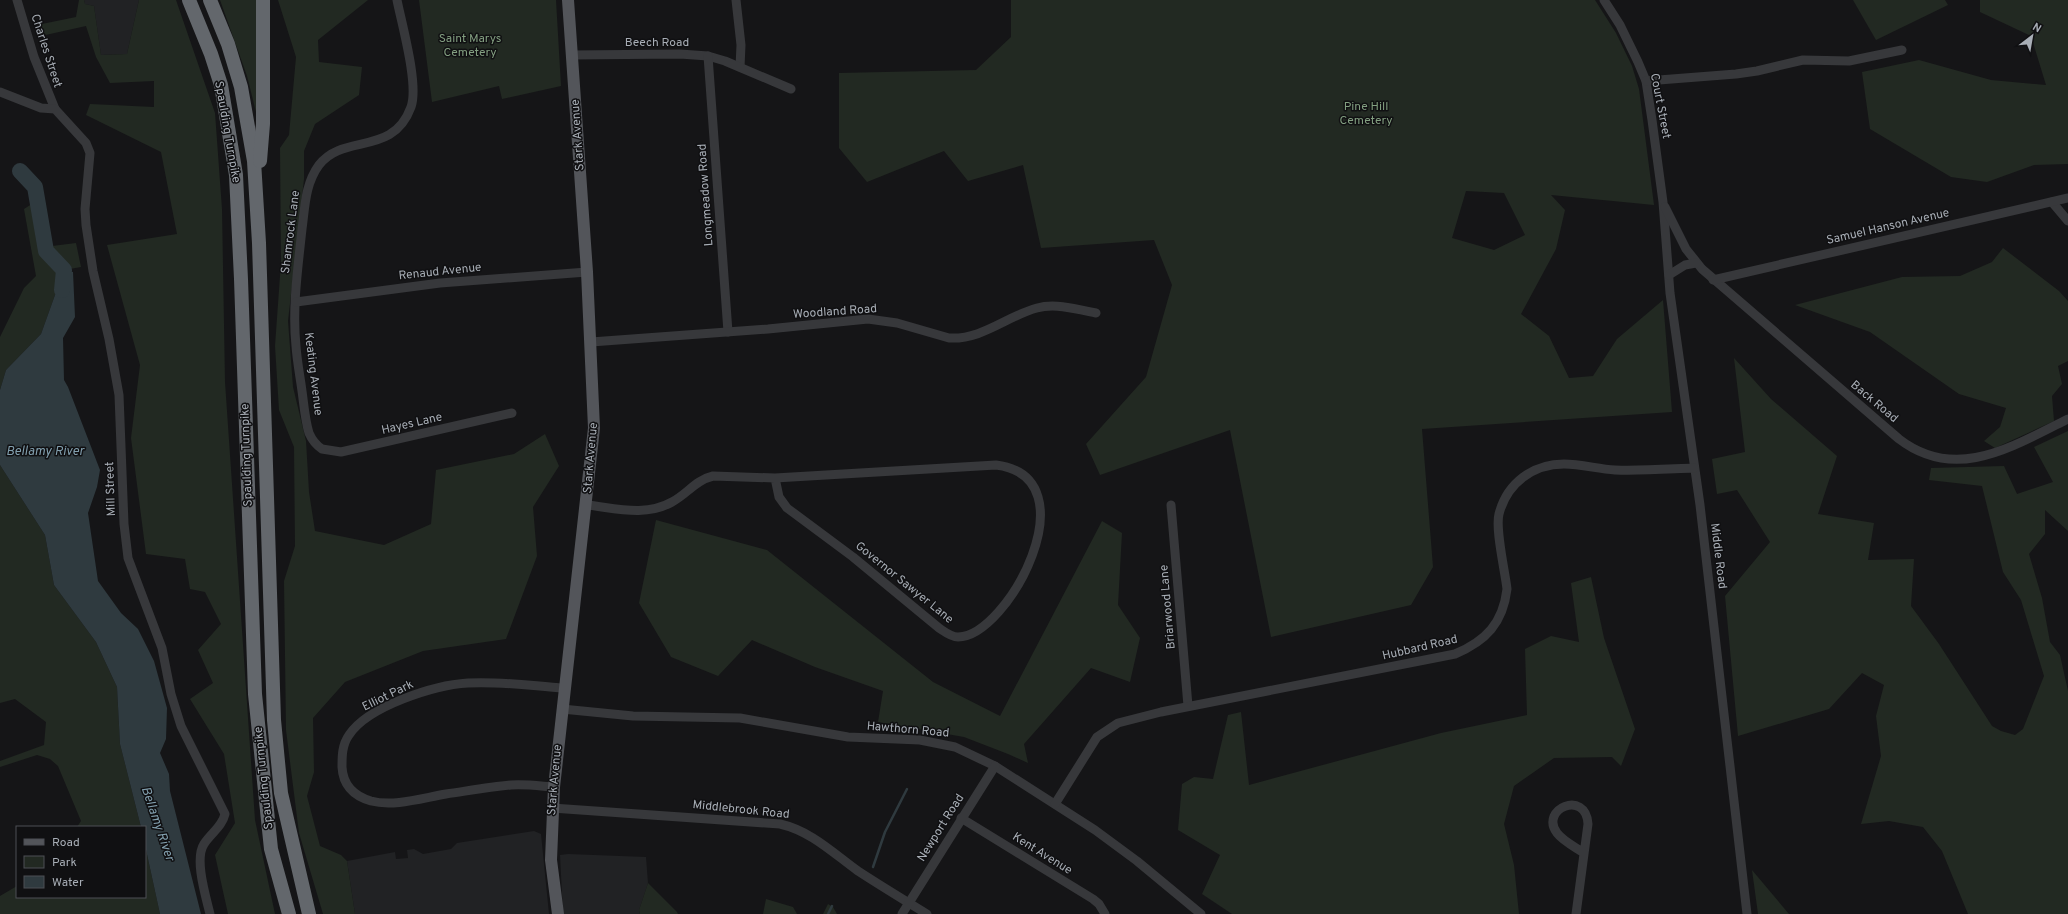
<svg xmlns="http://www.w3.org/2000/svg" width="2068" height="914" font-family="Overpass,sans-serif">
	<style>
		.built { fill: #212224 }
		.green { fill: #222922; fill-rule: evenodd }
		.water { fill: #2f3a3f }
		.lines { fill: none; stroke-linecap: round; stroke-linejoin: round }
		.stream { stroke: #2f3a3f; stroke-width: 2.5 }
		.river { stroke: #2f3a3f; stroke-width: 16 }
		.minor { stroke: #37383b; stroke-width: 9 }
		.major { stroke: #53555a; stroke-width: 12 }
		.highway { stroke: #63676c; stroke-width: 14 }
		.labels { text-anchor: middle; dominant-baseline: central; stroke-width: 3; stroke-linejoin: round; paint-order: stroke }
		.park-label { font-size: 12px; fill: #839f81; stroke: #101012 }
		.street-label { font-size: 12px; fill: #a8aeb6; stroke: #101012 }
		.water-label { font-size: 13px; font-style: italic; fill: #829fae; stroke: #101012 }
	</style>
	<rect width="100%" height="100%" fill="#151517"/>
	<g class="built">
		<polygon points="84,0 139,0 127,54 101,55 94,6 85,4"/>
		<polygon points="534,831 541,834 549,914 355,914 347,861 395,852 396,859 408,858 407,850 414,849 423,854 451,849 457,843"/>
		<polygon points="568,854 646,857 648,883 639,910 640,914 563,914 560,855"/>
	</g>
	<g class="green">
		<polygon points="79,0 84,0 85,4 94,6 101,55 127,54 139,0 176,0 215,113 222,209 225,382 255,820 275,914 228,914 215,855 235,823 224,754 190,699 213,683 198,650 221,624 205,592 190,589 185,559 146,554 131,438 140,365 107,245 177,234 161,152 86,115 90,104 154,107 154,81 110,83 96,57 86,26 41,36 37,25 76,17"/>
		<polygon points="220,0 258,0 259,111 256,112 247,76"/>
		<polygon points="278,0 368,0 318,40 319,62 362,67 359,95 315,124 304,151 304,179 288,321 293,387 306,441 309,492 315,531 384,545 431,524 436,470 514,454 545,434 559,466 533,507 537,556 506,639 423,651 345,682 313,718 314,772 307,796 320,846 341,855 347,861 355,914 323,914 299,833 286,730 284,581 295,546 294,447 279,410 275,346 281,262 280,148 289,135 296,57"/>
		<polygon points="419,0 556,0 561,86 502,99 499,86 432,102"/>
		<path d="M1011,0H1595L1616,33L1632,66L1639,89L1654,205L1551,195L1565,210L1556,249L1521,314L1549,336L1569,378L1593,376L1617,339L1663,300L1672,412L1422,429L1433,567L1411,605L1271,637L1230,430L1100,475L1086,444L1146,377L1172,285L1154,240L1041,248L1023,165L968,181L944,151L867,182L839,148V73L976,70L1011,37ZM1466,191L1504,193L1525,235L1494,250L1452,238Z"/>
		<polygon points="1853,0 1945,0 1948,5 1876,40"/>
		<polygon points="1980,0 2068,0 2068,164 2034,165 1987,182 1951,177 1870,129 1862,72 1919,60 1991,80 2046,85 2031,36 1980,12"/>
		<polygon points="38,200 44,247 76,243 81,267 64,270 41,334 6,370 0,390 0,337 24,288 36,276 24,209"/>
		<polygon points="2003,248 2059,291 2068,301 2068,361 2058,366 2062,384 2052,396 2054,421 1995,448 1984,441 2000,427 2006,408 1959,394 1870,332 1795,305 1902,277 1960,276 1992,262"/>
		<polygon points="1734,358 1771,399 1837,456 1818,514 1874,523 1868,560 1914,559 1911,606 1939,644 1992,726 2001,731 2015,735 2023,729 2044,676 2021,600 2003,572 1982,486 1929,480 1931,468 2004,466 2017,494 2053,482 2034,447 2068,431 2068,531 2045,510 2045,534 2029,554 2042,598 2050,642 2060,655 2068,691 2068,914 1968,914 1942,851 1923,827 1889,821 1861,824 1881,756 1876,716 1884,685 1862,673 1829,709 1738,736 1725,596 1770,542 1737,490 1717,494 1712,459 1745,452"/>
		<polygon points="0,465 45,535 54,585 96,642 117,687 120,744 141,827 77,827 81,821 58,766 50,759 37,755 0,767 0,761 44,745 46,722 15,699 0,703"/>
		<polygon points="656,520 767,550 933,682 1000,716 1102,521 1122,533 1118,605 1140,638 1130,682 1091,668 1024,744 1028,763 1008,754 964,737 878,722 883,691 815,667 752,640 718,676 671,657 639,603"/>
		<polygon points="1591,577 1604,638 1635,729 1621,766 1612,757 1554,758 1514,786 1504,824 1514,865 1519,914 1232,914 1202,894 1220,855 1178,830 1182,784 1194,777 1213,779 1228,715 1241,712 1249,785 1441,733 1527,715 1525,649 1551,636 1579,642 1571,583"/>
		<polygon points="145,845 160,914 0,914 0,896 17,886 17,897 145,897"/>
		<polygon points="1752,870 1789,914 1758,914"/>
		<polygon points="648,883 677,912 678,914 640,914 639,910"/>
		<polygon points="766,899 793,907 797,914 763,914"/>
		<polygon points="828,904 833,907 837,914 823,914"/>
	</g>
	<polygon class="water" points="64,270 73,272 75,317 63,338 64,380 68,387 100,470 97,487 88,513 98,581 121,613 138,629 154,661 167,708 166,739 160,753 169,774 170,791 201,914 160,914 145,845 145,827 141,827 120,744 117,687 96,642 54,585 45,535 0,465 0,390 6,370 41,334"/>
	<g class="lines">
		<g class="stream">
			<polyline points="873,867 885,832 907,789"/>
			<polyline points="828,914 832,906"/>
		</g>
		<polyline class="river" points="20,171 35,187 46,251 64,270 62,290"/>
		<g class="minor">
			<polyline points="17,0 34,57 55,109"/>
			<path d="M397,0C402,25 419,85 411,107C393,157 343,133 319,165C305,184 305,207 302,229C298,267 292,308 296,346C297,361 300,376 302,391C304,405 305,420 309,433C312,440 316,445 322,449L341,452L512,413"/>
			<polyline points="736,0 741,45 740,67"/>
			<polyline points="1604,0 1620,25 1638,62 1646,81 1652,120 1663,202 1670,293 1700,505 1747,914"/>
			<polyline points="572,55 680,54 708,56 725,61 791,89"/>
			<polyline points="708,56 728,332"/>
			<polyline points="1646,81 1736,74 1757,71 1803,60 1849,61 1902,50"/>
			<path d="M0,92L41,108L55,109L86,143L90,153L85,209L86,225L93,271L109,339L119,395L124,524L128,558L162,648L171,694L181,726L225,814C222,827 211,833 204,844C194,859 206,897 210,914"/>
			<polyline points="2052,202 2068,221"/>
			<path d="M1665,207L1686,249L1702,269L1899,439C1956,483 2013,446 2068,419"/>
			<polyline points="1669,275 1685,265 1696,263"/>
			<polyline points="1713,280 2068,198"/>
			<polyline points="296,302 440,283 587,272"/>
			<path d="M591,342L768,329L868,319L897,323L949,338C982,340 1007,316 1037,308C1055,303 1077,309 1096,313"/>
			<path d="M587,505C615,508 646,517 672,502C687,494 696,480 713,476L775,478L996,465C1093,477 1008,637 958,637C951,637 945,632 939,628L853,557L787,508L779,497L775,478"/>
			<polyline points="1171,505 1188,706"/>
			<polyline points="562,709 633,716 740,718 848,737 920,740 955,747 995,766 1095,830 1137,861 1201,914"/>
			<path d="M554,787C540,786 526,784 511,785C489,787 467,791 446,794C422,798 394,807 371,801C354,796 343,785 342,767C342,756 342,745 349,735C368,706 435,685 468,683C500,681 533,686 564,688"/>
			<path d="M1055,804L1097,737L1118,723L1161,712L1455,654C1486,641 1503,623 1507,589C1505,571 1495,529 1499,514C1507,483 1533,464 1564,464C1581,464 1598,469 1615,470C1641,471 1668,469 1694,468"/>
			<path d="M552,808L780,824C811,831 833,853 858,871C881,886 904,900 927,914"/>
			<polyline points="961,818 1093,899 1099,904 1105,914"/>
			<polyline points="902,914 995,766"/>
			<path d="M1576,914L1588,824C1586,789 1539,809 1557,833C1563,841 1575,847 1584,853"/>
		</g>
		<polyline class="major" points="558,914 551,860 554,787 594,428 587,272 568,0"/>
		<g class="highway">
			<polyline points="189,0 211,54 221,85 236,175 241,279 255,694 271,849 289,914"/>
			<polyline points="210,0 228,44 241,87 254,161 259,243 274,720 281,793 309,914"/>
			<polyline points="260,161 263,124 263,0"/>
		</g>
	</g>
	<g class="labels">
		<g class="park-label">
			<text x="470" y="39">Saint Marys<tspan x="470" dy="14">Cemetery</tspan></text>
			<text x="1366" y="107">Pine Hill<tspan x="1366" dy="14">Cemetery</tspan></text>
		</g>
		<g class="street-label">
			<text x="657" y="43">Beech Road</text>
			<text transform="translate(46 51) rotate(72)">Charles Street</text>
			<text transform="translate(1660 106) rotate(79)">Court Street</text>
			<text transform="translate(227 132) rotate(80)">Spaulding Turnpike</text>
			<text transform="translate(578 135) rotate(-94)">Stark Avenue</text>
			<text transform="translate(706 195) rotate(-94)">Longmeadow Road</text>
			<text transform="translate(1888 227) rotate(-13)">Samuel Hanson Avenue</text>
			<text transform="translate(291 232) rotate(-83)">Shamrock Lane</text>
			<text transform="translate(440 272) rotate(-6)">Renaud Avenue</text>
			<text transform="translate(835 312) rotate(-4)">Woodland Road</text>
			<text transform="translate(313 374) rotate(83)">Keating Avenue</text>
			<text transform="translate(1874 402) rotate(40)">Back Road</text>
			<text transform="translate(412 424) rotate(-13)">Hayes Lane</text>
			<text transform="translate(247 455) rotate(-92)">Spaulding Turnpike</text>
			<text transform="translate(591 458) rotate(-85)">Stark Avenue</text>
			<text transform="translate(111 489) rotate(-92)">Mill Street</text>
			<text transform="translate(1718 556) rotate(83)">Middle Road</text>
			<text transform="translate(904 583) rotate(39)">Governor Sawyer Lane</text>
			<text transform="translate(1168 607) rotate(-95)">Briarwood Lane</text>
			<text transform="translate(1420 648) rotate(-13)">Hubbard Road</text>
			<text transform="translate(388 696) rotate(-26)">Elliot Park</text>
			<text transform="translate(908 730) rotate(5)">Hawthorn Road</text>
			<text transform="translate(264 778) rotate(-96)">Spaulding Turnpike</text>
			<text transform="translate(555 780) rotate(-85)">Stark Avenue</text>
			<text transform="translate(741 810) rotate(6)">Middlebrook Road</text>
			<text transform="translate(941 828) rotate(-58)">Newport Road</text>
			<text transform="translate(1042 854) rotate(32)">Kent Avenue</text>
		</g>
		<g class="water-label">
			<text x="45" y="452">Bellamy River</text>
			<text transform="translate(157 824) rotate(71)">Bellamy River</text>
		</g>
	</g>
	<rect x="16" y="826" width="130" height="72" fill="#101012" stroke="#4d4f54"/>
	<rect x="24" y="839" width="20" height="6" fill="#53555a" stroke="#4d4f54"/>
	<text x="52" y="846" font-size="12" fill="#a8aeb6">Road</text>
	<rect x="24" y="856" width="20" height="12" fill="#222922" stroke="#4d4f54"/>
	<text x="52" y="866" font-size="12" fill="#a8aeb6">Park</text>
	<rect x="24" y="876" width="20" height="12" fill="#2f3a3f" stroke="#4d4f54"/>
	<text x="52" y="886" font-size="12" fill="#a8aeb6">Water</text>
	<g transform="translate(2032 36) rotate(31)" stroke="#101012" stroke-width="3" paint-order="stroke">
	<path d="M0-3L7 15L0 10L-7 15Z" fill="#a8aeb6"/>
	<text y="-6" font-size="11" font-weight="bold" text-anchor="middle" fill="#a8aeb6">N</text>
	</g>
</svg>
